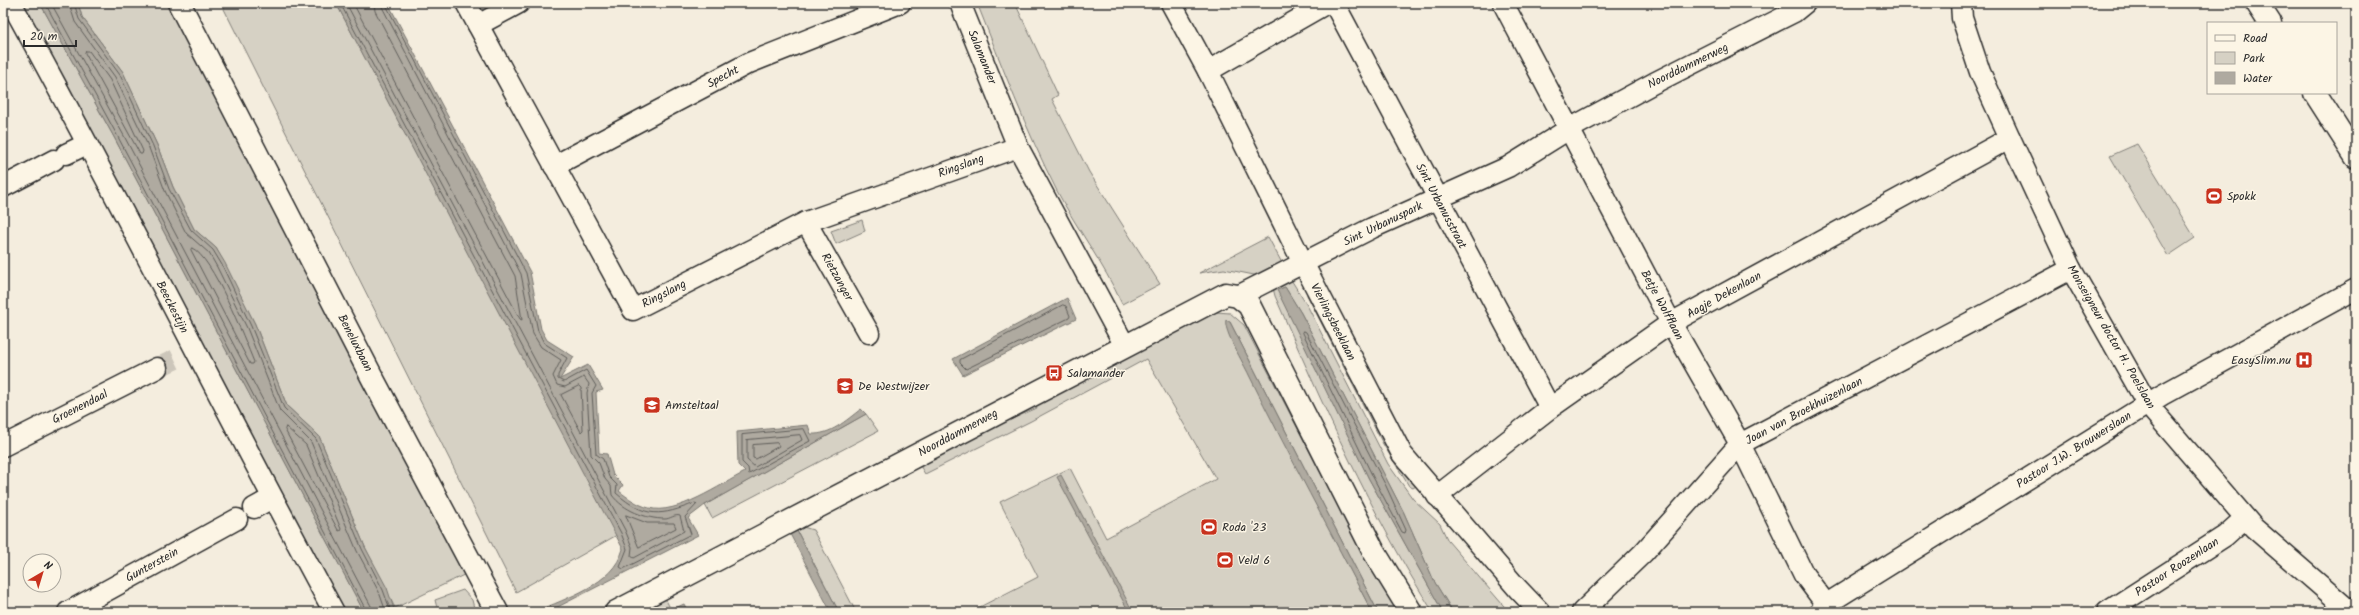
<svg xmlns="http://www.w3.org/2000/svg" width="2359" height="615" font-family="Kalam,sans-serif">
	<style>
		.green { fill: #d6d1c4; stroke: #807e78 }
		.water { fill: #afaaa0; stroke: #7a7771 }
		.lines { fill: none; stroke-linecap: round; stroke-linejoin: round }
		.shore { stroke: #605e5a; stroke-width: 1 }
		.street-tunnel { stroke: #ccc6ba; stroke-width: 20; stroke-dasharray: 20 10; stroke-linecap: butt }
		.street-casing { stroke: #2b2b2b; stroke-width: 23 }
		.secondary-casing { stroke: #2b2b2b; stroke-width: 25 }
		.primary-casing { stroke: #2b2b2b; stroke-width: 25 }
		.street { stroke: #fcf5e5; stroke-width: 20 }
		.secondary { stroke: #fcf5e5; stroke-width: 22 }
		.primary { stroke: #fcf5e5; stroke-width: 22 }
		.labels { text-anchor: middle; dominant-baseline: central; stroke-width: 3; stroke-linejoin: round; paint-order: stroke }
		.street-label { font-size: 12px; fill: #2b2b2b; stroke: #fcf5e5 }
		.poi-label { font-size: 12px; fill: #2b2b2b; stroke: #fcf5e5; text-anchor: start }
	</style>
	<rect width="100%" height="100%" fill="#f4edde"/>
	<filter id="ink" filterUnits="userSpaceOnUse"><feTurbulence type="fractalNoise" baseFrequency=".025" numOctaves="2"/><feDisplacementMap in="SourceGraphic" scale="8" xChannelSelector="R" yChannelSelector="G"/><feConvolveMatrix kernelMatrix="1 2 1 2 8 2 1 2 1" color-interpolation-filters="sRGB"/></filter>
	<g filter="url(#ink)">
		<g class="green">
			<polygon points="20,3 40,3 115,139 364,612 341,612"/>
			<polygon points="78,3 170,3 468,573 395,608 365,547 319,436 287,406 255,324 216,248 194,229 173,187 157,145 123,72 82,17"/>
			<polygon points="221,3 336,3 617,535 516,592"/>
			<path d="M977,3H1015L1058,95L1052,99L1089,172L1160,284L1122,304C1104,264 1077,229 1057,191C1026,130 1002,66 977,3Z"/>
			<polygon points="2137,144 2195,238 2168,256 2110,156"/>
			<polygon points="862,220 865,231 836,244 831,231"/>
			<polygon points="1268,237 1282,263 1259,276 1224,269 1199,273"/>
			<path d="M1290,278L1308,307L1388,464L1413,499L1440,524L1448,541L1509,612H1453L1434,581L1404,513L1301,313L1285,287L1278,290L1369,479L1443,612H1433C1370,512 1322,404 1275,296L1273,288Z"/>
			<polygon points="1308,291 1384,441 1419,484 1413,488 1409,486 1383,444 1307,295"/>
			<polygon points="1216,312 1230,313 1244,325 1342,514 1398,612 1378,612 1230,322 1236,348 1372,612 970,612 1038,577 1000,502 1070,468 1106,538 1216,479 1146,359 1031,421 925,474 916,459 1007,411 1012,419 1037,408 1032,399"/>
			<polygon points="866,414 878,431 712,518 705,505"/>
			<polygon points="803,527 813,530 856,612 839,612 797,531"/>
			<polygon points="463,590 472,600 475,612 438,612 435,600"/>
			<polygon points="665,598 672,612 641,612"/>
		</g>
		<g class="water">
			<polygon points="40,3 78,3 82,17 123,72 157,145 173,187 194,229 216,248 225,263 255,324 287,406 319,436 365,547 387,588 395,612 364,612 115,139"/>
			<path d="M336,3H388L530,272L541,329L547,340L574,357L560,379L588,365L603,390L596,392L599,453L607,454L613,475L623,485L619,491C628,498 638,505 649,508C676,516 721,484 745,472L738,465L737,432L808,425L811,434C831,435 845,421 861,409L866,414L705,505L688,518L698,535L548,612H536C567,597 613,585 623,549Z"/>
			<polygon points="1285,287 1301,313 1404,513 1434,581 1453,612 1443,612 1369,479 1277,290"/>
			<polygon points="1067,298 1076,319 963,375 953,359"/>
			<path d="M1226,320L1230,322L1378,612H1372C1331,533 1288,454 1249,375C1244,364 1223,330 1226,320Z"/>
			<polygon points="1061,475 1132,610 1129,612 1057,477"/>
			<polygon points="797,531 839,612 831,612 790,534"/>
			<polygon points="684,604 688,612 672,612 671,610"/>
		</g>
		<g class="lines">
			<g class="shore">
				<polyline points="45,3 118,137 367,612"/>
				<polyline points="51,3 123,134 371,606 372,612"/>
				<polyline points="69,3 75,22 115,77 149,148 165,191 186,233 209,253 217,267 247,328 280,411 311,442 357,551 379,592 386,612"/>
				<polyline points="74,3 79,19 120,75 153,146 169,189 191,230 213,250 222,265 251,326 284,408 316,439 362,549 383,590 391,612"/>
				<path d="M340,3L621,533L627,549L620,567L623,569L691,534L685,517L697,504L695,503C661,516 646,519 616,493L617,485L609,477L603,459L596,454L592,393L596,386L586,370L564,382L558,379V375L567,358L544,343L538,331L526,273L385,3"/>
				<path d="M346,3L625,530L632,547L631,556L634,558L684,531L680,516C675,514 670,519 665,519C646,519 623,510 612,495L611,486L605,479L599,463L591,455L587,393L589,384L584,377L565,387L557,385L553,376L561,360L541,347L533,334L521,274L380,3"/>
				<polyline points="353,3 520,319 522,320 515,276 375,11 374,3"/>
				<polygon points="86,51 89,51 110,80 143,151 142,154 140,154 85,53"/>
				<path d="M192,248C213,257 244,338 254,362L253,364H250L191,250Z"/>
				<polygon points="1063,305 1066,306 1070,316 1069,318 966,369 960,363 960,360"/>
				<polygon points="1304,331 1306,332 1386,486 1406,530 1405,533 1402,532 1373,477 1303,333"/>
				<polygon points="579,386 581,388 583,430 581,432 561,395"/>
				<polygon points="286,427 306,445 341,529 340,531 338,530 285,430"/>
				<polygon points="804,429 810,441 749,474 748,468 742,462 742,435"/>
				<polygon points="800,435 802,440 755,467 747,460 747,440"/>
				<polygon points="777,443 779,446 756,459 753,458 753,445"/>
				<polygon points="626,515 647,523 674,523 676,528 639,547"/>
			</g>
			<polyline class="street-tunnel" points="157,368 180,357"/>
			<g class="street-casing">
				<g id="street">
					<path d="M9,3L14,8C124,207 225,412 334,612"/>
					<polyline points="466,3 633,310 806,222 1018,147"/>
					<polyline points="960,3 1018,147 1125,346"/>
					<polyline points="1171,3 1208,71 1299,255 1402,454 1518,589 1540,612"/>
					<polyline points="1334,3 1550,408"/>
					<polyline points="1503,3 1671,323 1740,444 1804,575 1832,612"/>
					<polyline points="1961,3 1962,18 1980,72 2010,138 2071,269 2148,405 2254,528 2351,612"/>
					<polyline points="478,25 519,3"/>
					<polyline points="1208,71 1327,3"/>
					<polyline points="66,154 87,144"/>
					<polyline points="554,166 749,63 900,3"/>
					<polyline points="3,187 54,160"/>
					<polyline points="806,222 869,333"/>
					<polyline points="1238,296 1372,228 1508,167 1569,129 1654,83 1794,12 1805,3"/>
					<polyline points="3,446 157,368"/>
					<polyline points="1437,496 1550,408 1671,323 2010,138"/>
					<polyline points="254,508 272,498"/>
					<polyline points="68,612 237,519"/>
					<polyline points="1582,612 1643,553 1740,444 2071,269"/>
					<polyline points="1820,612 1825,605 2162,395 2356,289"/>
					<polyline points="2107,612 2225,536 2245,518"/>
				</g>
			</g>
			<g class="secondary-casing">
				<g id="secondary">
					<polyline points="2257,3 2270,23"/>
					<polyline points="2315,93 2356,157"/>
					<polyline points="616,612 1226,294 1238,296 1249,305 1373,550 1411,612"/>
				</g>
			</g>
			<g class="primary-casing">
				<polyline id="primary" points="179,3 375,383 497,612"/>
			</g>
			<use href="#street" class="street"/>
			<use href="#secondary" class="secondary"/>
			<use href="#primary" class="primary"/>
		</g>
	</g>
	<defs>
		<g id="stadium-square" transform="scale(0.9)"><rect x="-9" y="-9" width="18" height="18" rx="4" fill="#c8321e" stroke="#fcf5e5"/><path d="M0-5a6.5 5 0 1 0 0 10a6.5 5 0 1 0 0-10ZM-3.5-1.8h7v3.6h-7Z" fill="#fff"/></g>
		<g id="hospital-square" transform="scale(0.9)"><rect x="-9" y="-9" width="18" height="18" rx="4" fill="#c8321e" stroke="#fcf5e5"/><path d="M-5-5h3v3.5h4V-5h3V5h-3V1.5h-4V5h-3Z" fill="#fff"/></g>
		<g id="bus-square" transform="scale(0.9)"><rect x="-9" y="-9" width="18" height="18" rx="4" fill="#c8321e" stroke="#fcf5e5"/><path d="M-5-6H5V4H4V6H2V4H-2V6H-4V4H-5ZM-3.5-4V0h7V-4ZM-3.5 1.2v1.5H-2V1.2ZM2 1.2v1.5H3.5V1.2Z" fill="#fff"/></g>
		<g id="school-square" transform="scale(0.9)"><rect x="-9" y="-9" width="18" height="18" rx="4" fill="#c8321e" stroke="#fcf5e5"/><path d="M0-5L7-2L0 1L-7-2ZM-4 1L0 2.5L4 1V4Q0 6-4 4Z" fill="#fff"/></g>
	</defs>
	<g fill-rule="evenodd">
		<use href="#stadium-square" x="2214" y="196"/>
		<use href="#hospital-square" x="2304" y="360"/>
		<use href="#bus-square" x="1054" y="373"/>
		<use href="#school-square" x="845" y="386"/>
		<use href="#school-square" x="652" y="405"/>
		<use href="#stadium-square" x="1209" y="527"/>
		<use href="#stadium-square" x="1225" y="560"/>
	</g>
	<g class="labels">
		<g class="street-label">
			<text transform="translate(982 57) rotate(68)">Salamander</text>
			<text transform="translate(1688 66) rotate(-26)">Noorddammerweg</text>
			<text transform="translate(723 77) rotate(-28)">Specht</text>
			<text transform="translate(961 166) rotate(-20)">Ringslang</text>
			<text transform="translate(1441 206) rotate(62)">Sint Urbanusstraat</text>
			<text transform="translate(1383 224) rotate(-26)">Sint Urbanuspark</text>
			<text transform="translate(837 277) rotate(61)">Rietzanger</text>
			<text transform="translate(664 294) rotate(-27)">Ringslang</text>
			<text transform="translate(1724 295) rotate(-29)">Aagje Dekenlaan</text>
			<text transform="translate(1662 305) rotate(62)">Betje Wolfflaan</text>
			<text transform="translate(172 307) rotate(63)">Beeckestijn</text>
			<text transform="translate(1333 322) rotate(63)">Vierlingsbeeklaan</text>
			<text transform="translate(2111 337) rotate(60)">Monseigneur doctor H. Poelslaan</text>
			<text transform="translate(355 343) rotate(63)">Beneluxbaan</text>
			<text transform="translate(80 407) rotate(-27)">Groenendaal</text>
			<text transform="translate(1804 411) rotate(-28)">Joan van Broekhuizenlaan</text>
			<text transform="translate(958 433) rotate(-28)">Noorddammerweg</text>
			<text transform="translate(2074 450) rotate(-32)">Pastoor J.W. Brouwerslaan</text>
			<text transform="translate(152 565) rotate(-29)">Gunterstein</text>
			<text transform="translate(2177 567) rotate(-33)">Pastoor Roozenlaan</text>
		</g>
		<g class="poi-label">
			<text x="2227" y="196">Spokk</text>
			<text x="2291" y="360" text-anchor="end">EasySlim.nu</text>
			<text x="1067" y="373">Salamander</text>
			<text x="858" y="386">De Westwijzer</text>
			<text x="665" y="405">Amsteltaal</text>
			<text x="1222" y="527">Roda '23</text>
			<text x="1238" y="560">Veld 6</text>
		</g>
	</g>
	<rect width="2359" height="615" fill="none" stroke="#fcf5e5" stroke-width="16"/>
	<rect x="8" y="8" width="2343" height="599" fill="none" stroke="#2b2b2b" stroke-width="1.5" filter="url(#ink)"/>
	<rect x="2207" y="22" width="130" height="72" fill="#fcf5e5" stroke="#a8a49b"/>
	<rect x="2215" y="35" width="20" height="6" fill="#fcf5e5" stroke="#a8a49b"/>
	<text x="2243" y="42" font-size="12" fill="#2b2b2b">Road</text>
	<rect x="2215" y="52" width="20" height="12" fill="#d6d1c4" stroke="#a8a49b"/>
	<text x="2243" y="62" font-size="12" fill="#2b2b2b">Park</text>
	<rect x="2215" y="72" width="20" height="12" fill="#afaaa0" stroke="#a8a49b"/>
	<text x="2243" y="82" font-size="12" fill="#2b2b2b">Water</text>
	<g transform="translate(42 573) rotate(38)"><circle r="19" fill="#fcf5e5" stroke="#a8a49b"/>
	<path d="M0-3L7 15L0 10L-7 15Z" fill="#c8321e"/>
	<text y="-6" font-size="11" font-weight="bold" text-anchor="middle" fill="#2b2b2b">N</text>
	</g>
	<path d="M24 40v6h52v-6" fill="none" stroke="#2b2b2b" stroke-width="2"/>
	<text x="30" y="40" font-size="12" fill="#2b2b2b" stroke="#fcf5e5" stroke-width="3" paint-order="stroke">20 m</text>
</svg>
